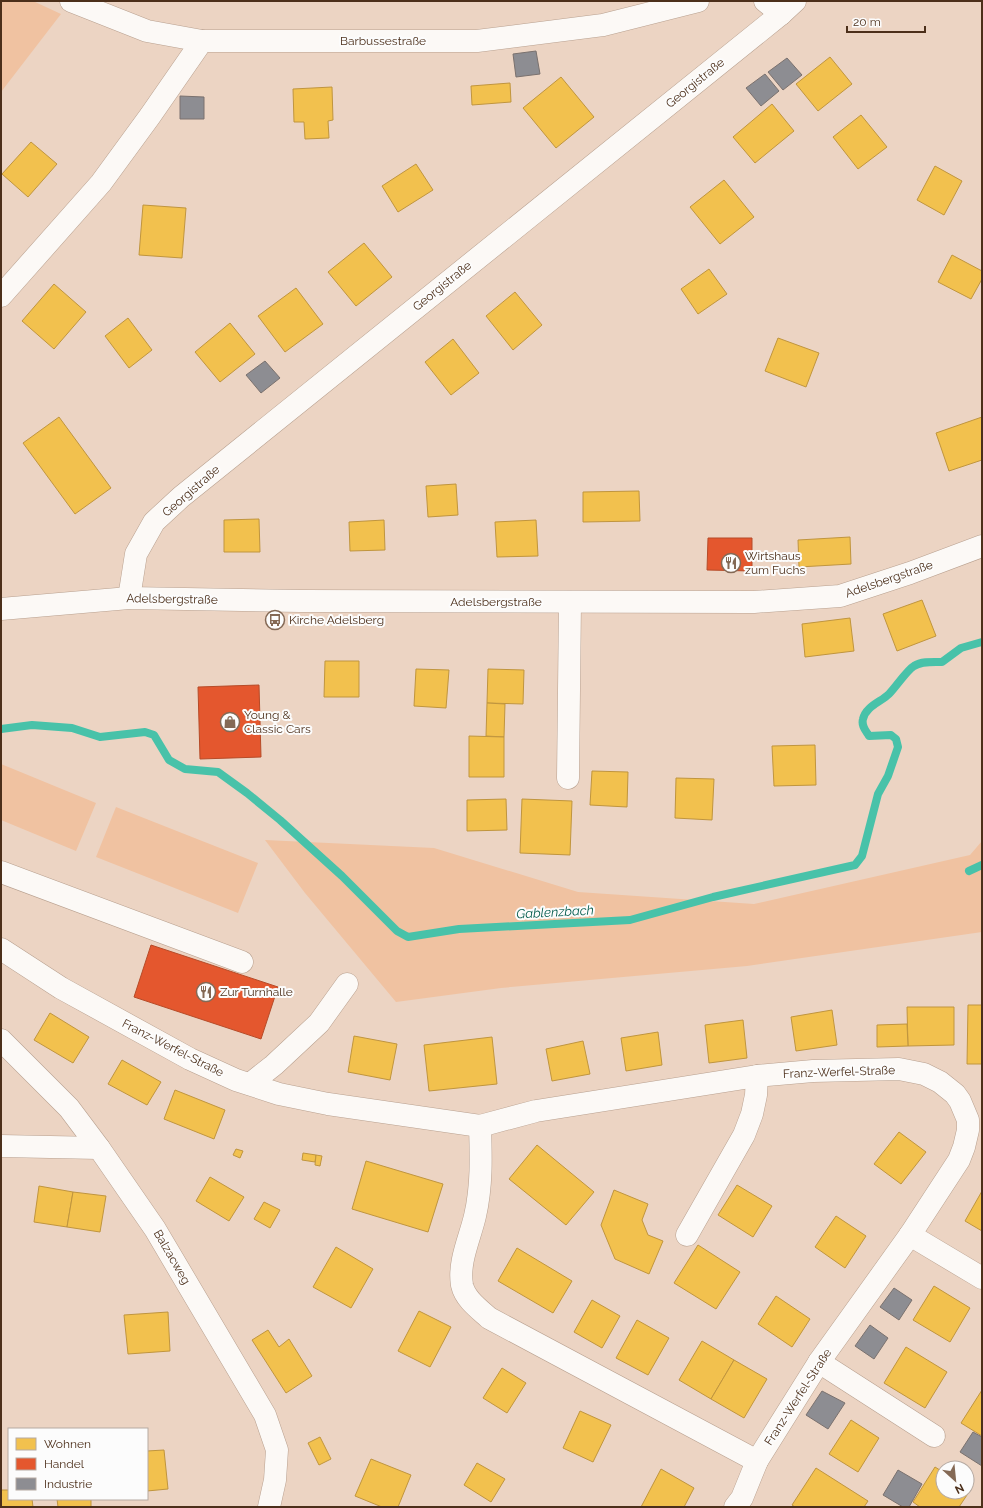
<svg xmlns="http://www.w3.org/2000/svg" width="983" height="1508" font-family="Raleway,sans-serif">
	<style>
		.green { fill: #f0c2a1 }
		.homes { fill: #f2c14e; stroke: #c0953e }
		.shops { fill: #e4572e; stroke: #b64b28 }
		.industry { fill: #8d8d92; stroke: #7a716e }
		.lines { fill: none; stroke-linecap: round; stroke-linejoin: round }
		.stream { stroke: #48c2a9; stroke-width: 8 }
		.minor-casing { stroke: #b8a08f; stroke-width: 23 }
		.minor { stroke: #fcf9f6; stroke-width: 22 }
		.labels { text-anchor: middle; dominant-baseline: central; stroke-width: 4; stroke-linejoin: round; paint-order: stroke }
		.street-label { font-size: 12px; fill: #4c2f1a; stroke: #fcfcfc }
		.poi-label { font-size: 12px; fill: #4c2f1a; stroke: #fcfcfc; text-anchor: start }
		.water-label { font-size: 13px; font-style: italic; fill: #005a4b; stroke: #fcfcfc }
	</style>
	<rect width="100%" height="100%" fill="#ecd4c3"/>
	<g class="green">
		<polygon points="1,1 33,1 61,14 1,92"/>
		<polygon points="1,764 96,803 76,851 1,820"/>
		<polygon points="116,807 258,863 238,913 96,857"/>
		<polygon points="265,840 434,848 578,892 754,904 970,855 982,841 982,932 747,966 501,988 396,1002 305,893"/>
	</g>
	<g class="homes">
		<polygon points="830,57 852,84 818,111 796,84"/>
		<polygon points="561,77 594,117 556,148 523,108"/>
		<polygon points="510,83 511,102 472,105 471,86"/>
		<polygon points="332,87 333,120 328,121 329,138 305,139 304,122 294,122 293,89"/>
		<polygon points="772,104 794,131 755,163 733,137"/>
		<polygon points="861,115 887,147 858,169 833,137"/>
		<polygon points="31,142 57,164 28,197 2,174"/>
		<polygon points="416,164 433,190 398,212 382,186"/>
		<polygon points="935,166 962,181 944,215 917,200"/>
		<polygon points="724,180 754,217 720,244 690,207"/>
		<polygon points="143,205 186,208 182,258 139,255"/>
		<polygon points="364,243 392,277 356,306 328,272"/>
		<polygon points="952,255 982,271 982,279 971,299 938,282"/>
		<polygon points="709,269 727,294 698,314 681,289"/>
		<polygon points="54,284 86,312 54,349 22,321"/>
		<polygon points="296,288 323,324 285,352 258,316"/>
		<polygon points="515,292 542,325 513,350 486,316"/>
		<polygon points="128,318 152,350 129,368 105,336"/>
		<polygon points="230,323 255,354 220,382 195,352"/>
		<polygon points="778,338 819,353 806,387 765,371"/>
		<polygon points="453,339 479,373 451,395 425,362"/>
		<polygon points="59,417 111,488 75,514 23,443"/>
		<polygon points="982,417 982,460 949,471 936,433"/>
		<polygon points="456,484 458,515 428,517 426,486"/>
		<polygon points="639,491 640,521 583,522 583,492"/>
		<polygon points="259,519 260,552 224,552 224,520"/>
		<polygon points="384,520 385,550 350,551 349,522"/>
		<polygon points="536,520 538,556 497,557 495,522"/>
		<polygon points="850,537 851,564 799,567 798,540"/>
		<polygon points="922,600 936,636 897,651 883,614"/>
		<polygon points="850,618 854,651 805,657 802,624"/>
		<polygon points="325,661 359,661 359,697 324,697"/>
		<polygon points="416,669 449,670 446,708 414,706"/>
		<polygon points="488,669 524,670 523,704 487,703"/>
		<polygon points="487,703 505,704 504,737 486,736"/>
		<polygon points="469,736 504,737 504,777 469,777"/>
		<polygon points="815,745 816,785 774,786 772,746"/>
		<polygon points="592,771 628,772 627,807 590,805"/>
		<polygon points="676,778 714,779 712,820 675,818"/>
		<polygon points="506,799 507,830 467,831 467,800"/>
		<polygon points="522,799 572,801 570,855 520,853"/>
		<polygon points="968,1005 982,1005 982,1064 967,1064"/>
		<polygon points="907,1007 954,1007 954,1045 908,1046"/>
		<polygon points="832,1010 837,1045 796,1051 791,1017"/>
		<polygon points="50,1013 89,1037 73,1063 34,1040"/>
		<polygon points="743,1020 747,1058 709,1063 705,1025"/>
		<polygon points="907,1024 908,1046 877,1047 877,1025"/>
		<polygon points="658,1032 662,1065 626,1071 621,1038"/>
		<polygon points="354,1036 397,1044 390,1080 348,1072"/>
		<polygon points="492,1037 497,1084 429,1091 424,1045"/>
		<polygon points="583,1041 590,1074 552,1081 546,1049"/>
		<polygon points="122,1060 161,1082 147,1105 108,1084"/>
		<polygon points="175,1090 225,1110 214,1139 164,1119"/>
		<polygon points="899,1132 926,1152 901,1184 874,1164"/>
		<polygon points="537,1145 594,1192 566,1225 509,1179"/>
		<polygon points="236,1149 243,1151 240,1158 233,1155"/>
		<polygon points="303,1153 316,1155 315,1162 302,1160"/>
		<polygon points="316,1155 322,1156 320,1166 315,1165"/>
		<polygon points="366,1161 443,1184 428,1232 352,1209"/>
		<polygon points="210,1177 244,1197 229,1221 196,1201"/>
		<polygon points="737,1185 772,1206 753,1237 718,1215"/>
		<polygon points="39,1186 73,1192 67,1227 34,1222"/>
		<polygon points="614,1190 648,1204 642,1220 648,1235 663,1241 649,1274 615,1259 601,1225"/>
		<polygon points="982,1191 982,1231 965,1221"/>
		<polygon points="73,1192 106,1196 100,1232 67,1227"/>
		<polygon points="264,1202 280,1210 270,1228 254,1219"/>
		<polygon points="836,1216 866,1236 845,1268 815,1247"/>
		<polygon points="698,1245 740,1272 716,1309 674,1283"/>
		<polygon points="336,1247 373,1269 351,1308 313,1287"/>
		<polygon points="517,1248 572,1281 553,1313 498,1281"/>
		<polygon points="934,1286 970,1308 950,1342 913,1320"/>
		<polygon points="776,1296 810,1319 792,1347 758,1324"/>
		<polygon points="592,1300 620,1316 602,1348 574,1332"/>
		<polygon points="419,1311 451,1327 430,1367 398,1351"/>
		<polygon points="168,1312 170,1351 128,1354 124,1315"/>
		<polygon points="637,1320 669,1338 648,1375 616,1358"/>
		<polygon points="268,1330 279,1347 289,1339 312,1376 286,1393 252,1340"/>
		<polygon points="702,1341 734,1360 711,1399 679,1380"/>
		<polygon points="906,1347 947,1372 925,1408 884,1383"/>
		<polygon points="734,1360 767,1379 744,1418 711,1399"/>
		<polygon points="502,1368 526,1383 507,1413 483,1398"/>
		<polygon points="982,1390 982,1436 961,1423"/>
		<polygon points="580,1411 611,1425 593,1462 563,1448"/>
		<polygon points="851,1420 879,1438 858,1472 829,1454"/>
		<polygon points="320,1437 331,1459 319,1465 308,1443"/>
		<polygon points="164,1450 168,1489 147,1491 147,1451"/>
		<polygon points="371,1459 411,1475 398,1507 382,1507 355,1496"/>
		<polygon points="477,1463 505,1479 491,1502 464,1485"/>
		<polygon points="935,1467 943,1472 943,1492 967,1492 967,1487 971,1489 959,1507 920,1507 913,1502"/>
		<polygon points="816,1468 868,1501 864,1507 795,1507 792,1505"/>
		<polygon points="661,1469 694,1488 684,1507 641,1507"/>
		<polygon points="1,1490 9,1490 9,1499 32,1499 33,1507 1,1507"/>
		<polygon points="57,1499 91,1499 91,1507 58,1507"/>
	</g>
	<g class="shops">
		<polygon points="708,538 752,538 752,571 707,570"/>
		<polygon points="259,685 261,757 200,759 198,687"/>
		<polygon points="151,945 278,987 261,1039 134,997"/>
	</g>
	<g class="industry">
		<polygon points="536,51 540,74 516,77 513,54"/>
		<polygon points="787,58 802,75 783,90 768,72"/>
		<polygon points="765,74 779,91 761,106 746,88"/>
		<polygon points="180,96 204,97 204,119 180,119"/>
		<polygon points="265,361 280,378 261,393 246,375"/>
		<polygon points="894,1288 912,1300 899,1320 880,1307"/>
		<polygon points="870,1325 888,1338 874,1359 855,1346"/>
		<polygon points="822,1391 845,1403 828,1429 806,1415"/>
		<polygon points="973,1432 982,1437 982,1466 960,1452"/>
		<polygon points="898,1470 922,1484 909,1507 903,1507 883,1495"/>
	</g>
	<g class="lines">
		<g class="stream">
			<path d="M1,729L32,725L72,728L100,737L145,732L154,735L169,760L185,769L218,772L247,793L280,820L342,876L397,931L408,937L459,929L630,920L713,897L855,865L862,856L878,794L888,776L898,747L896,739L891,735L869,736C866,731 861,726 863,719C866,706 881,702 889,694C896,687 907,670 914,666C922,661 933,662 942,662L961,648L982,642"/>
			<polyline points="969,871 982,865"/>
		</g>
		<g class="minor-casing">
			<g id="minor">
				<polyline points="71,1 147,31 202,41 477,41 603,25 698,1"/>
				<polyline points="765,1 781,14"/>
				<polyline points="1,296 101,183 150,116 202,41"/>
				<polyline points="129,598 136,554 154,522 181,497 781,14 795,1"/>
				<polyline points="1,609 129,598 300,601 754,602 840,596 910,573 982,546"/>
				<polyline points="568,778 570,602"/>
				<polyline points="1,872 242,962"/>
				<path d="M1,949L61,988L190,1059L236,1080L279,1094L328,1104L480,1126C481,1156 482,1186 475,1216C470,1238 458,1262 462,1285C465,1299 479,1309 489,1318L757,1461"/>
				<polyline points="1,1040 69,1108 99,1148 155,1229 265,1415 277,1450 275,1480 269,1507"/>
				<polyline points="250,1084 274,1065 319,1023 347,984"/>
				<polyline points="480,1126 536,1111 757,1076 813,1071 899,1069 924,1074 940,1082 955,1094 960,1101 968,1120 968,1130 964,1147 959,1160 910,1235 819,1362 757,1461 742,1498 735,1507"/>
				<polyline points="1,1146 99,1148"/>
				<polyline points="687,1235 744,1135 752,1114 756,1095 757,1076"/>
				<polyline points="910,1235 982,1278"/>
				<polyline points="819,1362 934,1436"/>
			</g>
		</g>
		<use href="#minor" class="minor"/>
	</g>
	<defs>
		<g id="restaurant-ring" transform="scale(1)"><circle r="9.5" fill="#fcfcfc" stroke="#846955" stroke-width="1.5"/><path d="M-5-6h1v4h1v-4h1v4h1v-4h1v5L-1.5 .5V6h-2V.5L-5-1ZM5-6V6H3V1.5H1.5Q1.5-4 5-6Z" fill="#846955"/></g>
		<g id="bus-ring" transform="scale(1)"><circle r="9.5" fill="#fcfcfc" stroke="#846955" stroke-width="1.5"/><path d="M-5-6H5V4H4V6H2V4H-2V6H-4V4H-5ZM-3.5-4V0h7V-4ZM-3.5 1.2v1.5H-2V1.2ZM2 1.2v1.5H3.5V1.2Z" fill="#846955"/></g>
		<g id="shop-ring" transform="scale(1)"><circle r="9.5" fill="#fcfcfc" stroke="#846955" stroke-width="1.5"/><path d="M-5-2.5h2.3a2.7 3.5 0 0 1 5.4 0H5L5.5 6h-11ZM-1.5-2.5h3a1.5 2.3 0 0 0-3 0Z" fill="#846955"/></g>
	</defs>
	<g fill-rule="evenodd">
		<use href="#restaurant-ring" x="731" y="563"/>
		<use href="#bus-ring" x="275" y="620"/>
		<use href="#shop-ring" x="230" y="722"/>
		<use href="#restaurant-ring" x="206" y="992"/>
	</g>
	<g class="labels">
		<g class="street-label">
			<text x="383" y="41">Barbussestraße</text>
			<text transform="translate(695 83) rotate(-39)">Georgistraße</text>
			<text transform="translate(442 286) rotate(-39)">Georgistraße</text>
			<text transform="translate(191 491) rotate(-41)">Georgistraße</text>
			<text transform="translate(889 579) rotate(-19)">Adelsbergstraße</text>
			<text transform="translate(172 599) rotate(1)">Adelsbergstraße</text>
			<text x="496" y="602">Adelsbergstraße</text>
			<text transform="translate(173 1048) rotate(27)">Franz-Werfel-Straße</text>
			<text transform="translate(839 1072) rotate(-2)">Franz-Werfel-Straße</text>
			<text transform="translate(172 1257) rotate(60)">Balzacweg</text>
			<text transform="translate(798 1397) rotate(-57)">Franz-Werfel-Straße</text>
		</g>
		<g class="poi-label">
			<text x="745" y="556">Wirtshaus<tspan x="745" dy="14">zum Fuchs</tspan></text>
			<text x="289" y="620">Kirche Adelsberg</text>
			<text x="244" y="715">Young &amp;<tspan x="244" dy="14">Classic Cars</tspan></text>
			<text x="220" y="992">Zur Turnhalle</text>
		</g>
		<g class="water-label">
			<text transform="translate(555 912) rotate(-3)">Gablenzbach</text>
		</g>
	</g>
	<rect width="983" height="1508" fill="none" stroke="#4c2f1a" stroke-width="4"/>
	<rect x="8" y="1428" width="140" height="72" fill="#fcfcfc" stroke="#b6aaa2"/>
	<rect x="16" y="1438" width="20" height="12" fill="#f2c14e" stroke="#b6aaa2"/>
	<text x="44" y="1448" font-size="12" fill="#4c2f1a">Wohnen</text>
	<rect x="16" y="1458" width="20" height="12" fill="#e4572e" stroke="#b6aaa2"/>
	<text x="44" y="1468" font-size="12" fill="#4c2f1a">Handel</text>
	<rect x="16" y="1478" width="20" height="12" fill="#8d8d92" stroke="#b6aaa2"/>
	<text x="44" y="1488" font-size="12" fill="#4c2f1a">Industrie</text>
	<g transform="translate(955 1480) rotate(153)"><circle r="19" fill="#fcfcfc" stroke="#b6aaa2"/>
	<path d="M0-3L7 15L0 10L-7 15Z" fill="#846955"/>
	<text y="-6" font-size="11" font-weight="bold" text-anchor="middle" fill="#4c2f1a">N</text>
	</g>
	<path d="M847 26v6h78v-6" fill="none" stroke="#4c2f1a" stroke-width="2"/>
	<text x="853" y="26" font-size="12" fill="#4c2f1a" stroke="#fcfcfc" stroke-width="3" paint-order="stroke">20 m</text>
</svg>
